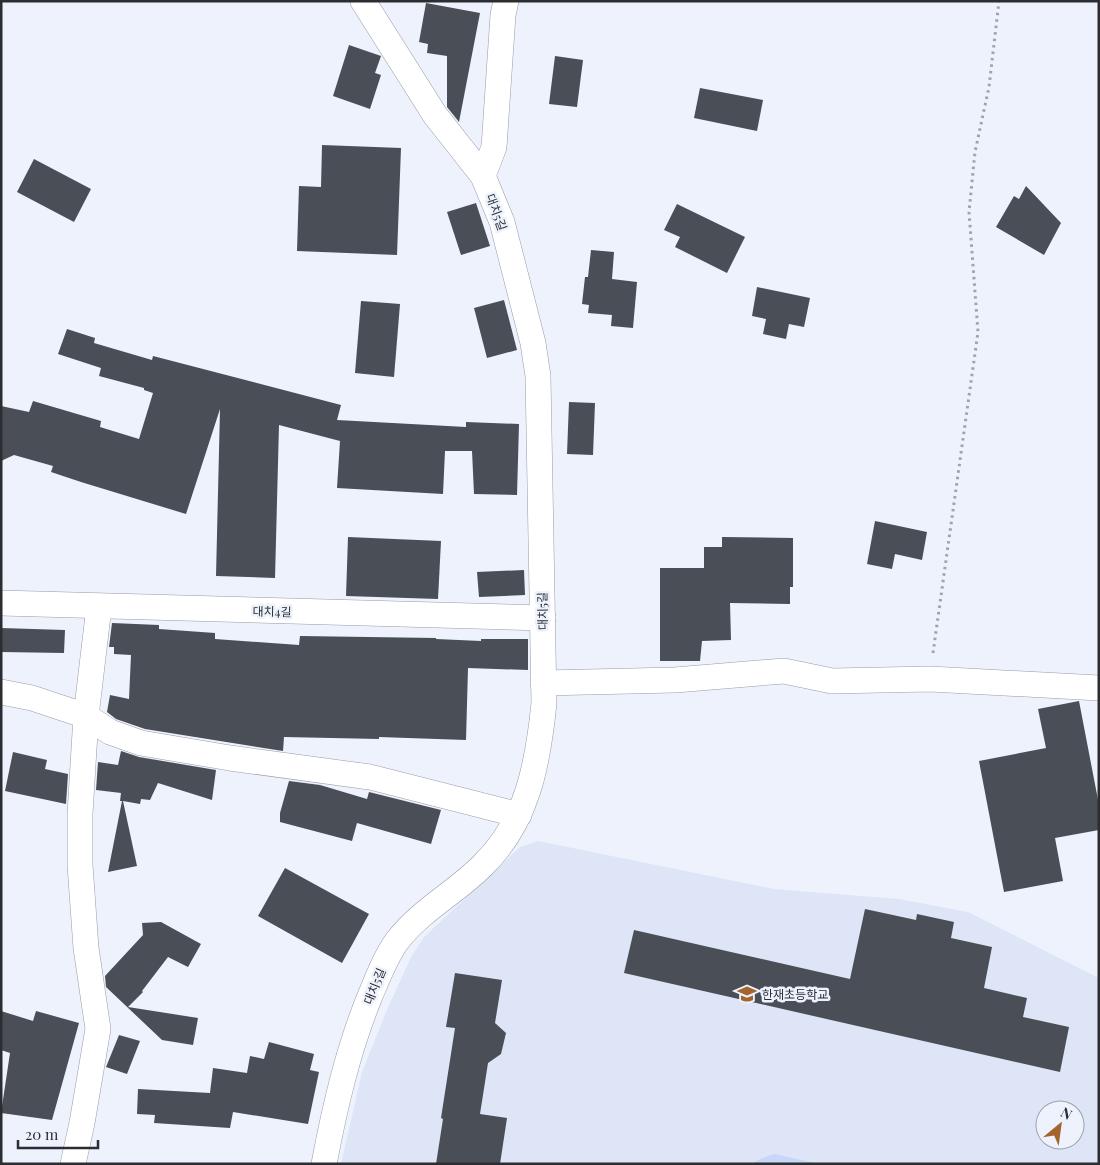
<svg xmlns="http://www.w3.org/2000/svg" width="1100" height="1165" font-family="'Playfair Display','Noto Sans KR',serif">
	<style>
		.built { fill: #dee5f7; fill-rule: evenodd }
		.green { fill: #c8d6f9 }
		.building { fill: #4a4e56 }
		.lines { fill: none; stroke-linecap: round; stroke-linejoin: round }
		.street-casing { stroke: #989ca6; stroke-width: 26 }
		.path { stroke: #9fa3ab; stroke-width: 3; stroke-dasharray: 2.5 4; stroke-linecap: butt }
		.street { stroke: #fff; stroke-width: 25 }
		.labels { text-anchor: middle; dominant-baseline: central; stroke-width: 5; stroke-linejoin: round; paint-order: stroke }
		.street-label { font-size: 12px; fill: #2b2d31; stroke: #edf2fd }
		.poi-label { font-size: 12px; fill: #2b2d31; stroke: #edf2fd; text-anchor: start }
	</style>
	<rect width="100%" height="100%" fill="#edf2fd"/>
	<path class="built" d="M538,841L774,889L899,899L968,912L1099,978V1164H341L362,1072L387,1010L411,957L424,937L520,847ZM1045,1110H1075V1140H1045Z"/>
	<polygon class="green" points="774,1154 820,1164 752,1164 760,1159"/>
	<g class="building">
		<polygon points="426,3 480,13 459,122 447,107 447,56 427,53 428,44 419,42"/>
		<polygon points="349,45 381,56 375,73 381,75 370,109 333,96"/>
		<polygon points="555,56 583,60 577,107 549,104"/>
		<polygon points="700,88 763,100 757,131 694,118"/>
		<polygon points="322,145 401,148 397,255 297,251 299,186 321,187"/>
		<polygon points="34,159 91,189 74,222 17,192"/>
		<polygon points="1026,186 1061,223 1044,255 996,227 1014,196 1019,199"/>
		<polygon points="476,203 490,246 461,255 447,212"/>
		<polygon points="677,204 745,237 727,273 675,247 680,237 664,230"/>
		<polygon points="591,250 614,252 612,279 637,282 633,328 611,326 612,315 588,313 589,305 582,304 585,277 588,277"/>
		<polygon points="757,287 810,298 804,327 789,324 786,339 763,334 766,319 752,316"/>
		<polygon points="504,300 517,350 487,358 474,308"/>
		<polygon points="361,301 400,304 394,377 355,373"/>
		<polygon points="67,329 95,338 94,343 152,360 153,356 341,405 337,420 466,427 466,422 519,424 517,495 474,494 472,451 445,451 443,494 337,488 340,441 279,425 275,578 216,576 220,409 186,514 81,482 51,472 53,466 14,455 1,461 1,406 29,412 33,401 101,421 100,427 139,439 153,393 144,390 144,388 99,376 101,368 58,354"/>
		<polygon points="569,402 595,403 593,455 567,454"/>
		<polygon points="875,521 927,532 922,560 895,554 892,569 867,564"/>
		<polygon points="348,537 441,541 438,599 346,596"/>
		<polygon points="722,537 793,538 793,587 790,587 790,604 730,603 731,640 702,641 700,661 660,661 660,568 704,568 704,547 722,547"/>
		<polygon points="524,570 525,595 479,597 477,572"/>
		<polygon points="112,623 159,625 159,629 215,633 215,639 299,645 300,636 436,638 436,639 481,641 481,639 528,639 528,670 468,668 466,740 379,737 379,739 284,737 283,751 145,729 116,719 107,712 110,695 129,699 131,655 114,654 114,647 109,647"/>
		<polygon points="1,628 65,630 64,653 1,652"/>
		<polygon points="1079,701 1099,805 1099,830 1055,838 1063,881 1004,892 979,761 1046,748 1038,709"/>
		<polygon points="121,751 139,757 216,770 212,800 158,783 150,800 141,799 140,804 123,801 137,866 108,872 122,801 120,801 121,793 96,790 98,762 118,765"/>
		<polygon points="13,752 47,760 45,769 68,774 66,804 5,791"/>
		<polygon points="289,781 320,785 367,799 369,792 441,810 431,844 357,823 352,841 280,822 280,813"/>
		<polygon points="285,868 369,914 342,963 258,916"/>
		<polygon points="865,909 916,920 917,914 954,922 951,938 992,947 984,988 1027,998 1023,1017 1069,1027 1060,1072 624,973 634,930 850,979"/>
		<polygon points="161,922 201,944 188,967 168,957 142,991 143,992 128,1007 198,1018 193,1045 162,1040 106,987 105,976 143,935 142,923"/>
		<polygon points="455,973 502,980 495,1023 506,1033 501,1054 488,1063 480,1114 507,1118 500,1164 436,1164 443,1119 441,1118 455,1028 446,1027"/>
		<polygon points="1,1011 33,1021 36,1011 79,1023 52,1120 1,1113 10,1053 1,1050"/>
		<polygon points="119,1035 140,1041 127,1074 106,1067"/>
		<polygon points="269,1042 314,1054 310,1070 319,1072 308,1124 233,1112 230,1128 154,1123 155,1115 137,1114 138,1089 210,1093 213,1068 247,1073 250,1056 264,1059"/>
	</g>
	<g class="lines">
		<g class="street-casing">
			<g id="street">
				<polyline points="363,1 435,115 483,176"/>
				<polyline points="1,603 543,618"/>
				<polyline points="543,683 675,680 784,671 832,681 930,679 1099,688"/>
				<polyline points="1,692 32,698 86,716 110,732 141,743 230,758 370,777 519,815"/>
				<polyline points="73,1164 82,1123 98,1029 86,948 80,865 80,814 86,716 99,607"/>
				<path d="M324,1164C335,1106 348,1050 370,996C378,977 385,958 397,941C421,910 455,893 482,866C528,822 538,763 544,703L538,376L533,343L502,222L483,176L494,147L503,15L506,1"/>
			</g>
		</g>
		<polyline class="path" points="933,653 978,332 969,212 975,152 989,87 999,1"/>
		<use href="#street" class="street"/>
	</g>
	<defs>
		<g id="school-bare" transform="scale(1.5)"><path d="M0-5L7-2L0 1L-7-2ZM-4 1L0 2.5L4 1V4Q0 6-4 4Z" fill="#a4642e" stroke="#edf2fd" stroke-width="2.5" paint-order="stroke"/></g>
	</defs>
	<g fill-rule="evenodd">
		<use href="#school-bare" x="747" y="994"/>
	</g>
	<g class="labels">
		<g class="street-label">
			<text transform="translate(497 212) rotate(70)">대치5길</text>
			<text transform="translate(272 611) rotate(1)">대치4길</text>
			<text transform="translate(542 611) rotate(-91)">대치5길</text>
			<text transform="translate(374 986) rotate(-68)">대치5길</text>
		</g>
		<g class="poi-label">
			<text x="762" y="994">한재초등학교</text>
		</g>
	</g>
	<rect width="1100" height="1165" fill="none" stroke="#2b2d31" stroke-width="5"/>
	<g transform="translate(1060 1125) rotate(29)"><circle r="24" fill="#edf2fd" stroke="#9fa3ab"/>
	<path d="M0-4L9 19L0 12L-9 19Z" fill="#a4642e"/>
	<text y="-8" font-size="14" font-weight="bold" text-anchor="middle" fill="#2b2d31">N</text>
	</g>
	<path d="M18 1140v8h80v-8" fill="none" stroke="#2b2d31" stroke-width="2.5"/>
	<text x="25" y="1140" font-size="15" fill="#2b2d31" stroke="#edf2fd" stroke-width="4" paint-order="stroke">20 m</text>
</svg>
